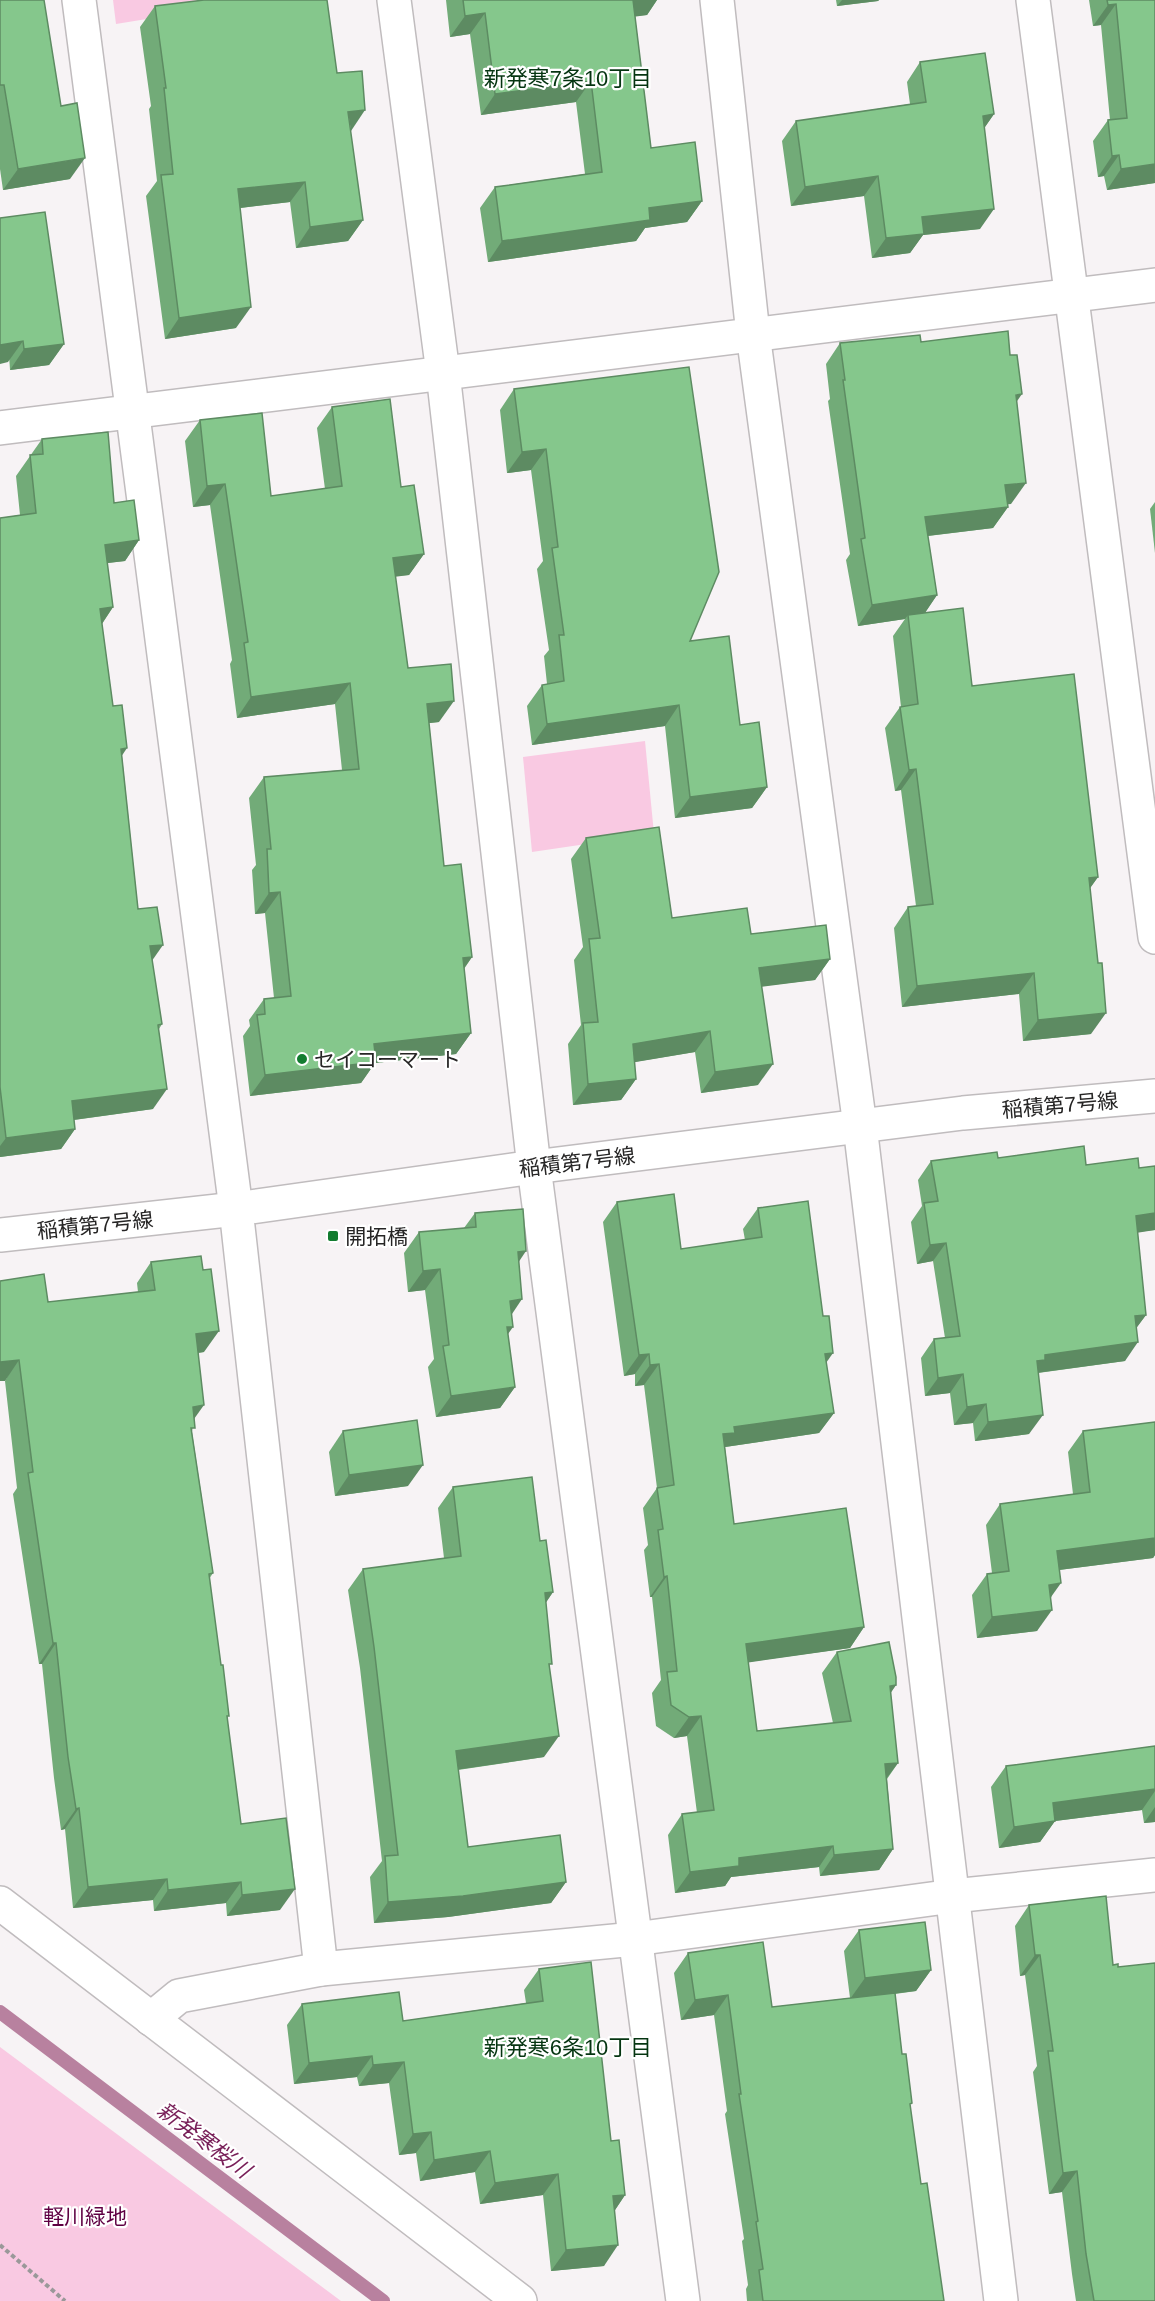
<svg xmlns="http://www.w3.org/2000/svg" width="1155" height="2301" font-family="Helvetica,'Noto Sans JP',sans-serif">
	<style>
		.green { fill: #f9c9e2 }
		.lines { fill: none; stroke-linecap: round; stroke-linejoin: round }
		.stream { stroke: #b8819f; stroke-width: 14 }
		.minor-casing { stroke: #c0bcbe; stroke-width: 36 }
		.path { stroke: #9a9899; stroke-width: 4; stroke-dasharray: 4.5 3; stroke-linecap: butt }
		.minor { stroke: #fff; stroke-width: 33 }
		.wall { fill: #72ab78 }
		.shaded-wall { fill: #5d8b62 }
		.building { fill: #85c78c; stroke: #5d8b62; stroke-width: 1.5 }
		.poi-dot { fill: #137c30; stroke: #fff; stroke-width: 2 }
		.labels { text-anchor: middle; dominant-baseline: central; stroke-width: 4.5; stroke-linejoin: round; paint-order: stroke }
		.poi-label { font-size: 21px; fill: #262525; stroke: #fff; text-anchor: start }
		.street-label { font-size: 21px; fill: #262525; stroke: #fff }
		.park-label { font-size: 21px; fill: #5f0043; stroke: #fff }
		.neighbourhood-label { font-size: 22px; fill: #053511; stroke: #fff }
		.water-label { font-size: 22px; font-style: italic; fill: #781f58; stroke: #fff }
	</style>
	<rect width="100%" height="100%" fill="#f7f3f5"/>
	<g class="green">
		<polygon points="113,0 263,0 116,24"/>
		<polygon points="645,741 654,834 532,852 523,757"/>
		<polygon points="0,2047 341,2301 0,2301"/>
	</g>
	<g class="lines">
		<polyline class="stream" points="0,2012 383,2301"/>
		<g class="minor-casing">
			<g id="minor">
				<polyline points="79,0 236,1209 321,1969"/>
				<polyline points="394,0 443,373 534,1167 683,2301"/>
				<polyline points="717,0 753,334 860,1126 1001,2301"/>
				<polyline points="1033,0 1155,937"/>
				<polyline points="0,428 1155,285"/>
				<polyline points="0,1235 236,1209 534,1167 963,1113 1155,1096"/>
				<polyline points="0,1903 520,2301"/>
				<polyline points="151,2019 179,1996 321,1969 635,1939 953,1896 1155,1875"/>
			</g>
		</g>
		<polyline class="path" points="0,2245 65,2301"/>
		<use href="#minor" class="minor"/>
	</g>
	<g class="wall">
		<polygon points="0,0 70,179 3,190 0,169"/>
		<polygon points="446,0 657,0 647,15 635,16 651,148 702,201 687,222 645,228 636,241 488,262 480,208 495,187 585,174 576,102 481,115 470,34 450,37"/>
		<polygon points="836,0 879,0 878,1 837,6"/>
		<polygon points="1089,0 1155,0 1155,183 1107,190 1104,176 1098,177 1093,141 1108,120 1110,120 1101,25 1093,26"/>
		<polygon points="155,6 337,73 350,131 363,220 348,241 296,248 290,202 240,208 236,328 165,339 146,196 157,181 149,109 151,106 140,27"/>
		<polygon points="920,62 994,114 985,127 980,229 923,235 910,253 872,258 864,196 791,206 782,141 796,121 910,104 907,82"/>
		<polygon points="0,218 64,344 49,365 10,370"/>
		<polygon points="921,342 1016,402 1011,504 1007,504 1008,507 993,528 928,536 937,595 925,612 1098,877 1090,888 1091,1034 1023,1041 1019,994 902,1007 894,928 908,907 916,906 901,790 895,791 885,728 900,707 901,707 893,636 905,619 858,626 846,560 850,554 828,401 830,399 826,364 840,343"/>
		<polygon points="514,389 690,641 740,725 767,787 752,808 675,818 665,726 532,745 527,706 542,685 547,684 544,656 549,650 537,569 543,561 531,470 507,473 500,410"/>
		<polygon points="332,407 401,487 424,554 409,575 395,576 408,668 439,722 429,723 444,866 472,957 464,969 471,1033 456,1054 375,1063 361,1083 250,1096 243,1036 250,1026 249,1020 264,999 274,998 265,913 255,914 252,870 256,865 249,798 264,777 342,770 335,704 237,718 230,664 232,660 210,505 193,507 185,441 200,420 271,496 325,489 317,428"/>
		<polygon points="42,439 114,503 139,540 125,561 107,563 113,607 102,624 113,706 122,756 138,909 152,959 162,1024 159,1029 153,1109 74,1120 75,1129 61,1149 0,1157 0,518 20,515 16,476"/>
		<polygon points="1155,502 1155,553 1150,509"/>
		<polygon points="586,838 672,918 751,934 830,959 815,980 762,986 758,1085 701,1093 695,1052 634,1062 636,1079 621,1100 573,1105 568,1044 581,1025 574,960 583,947 571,859"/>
		<polygon points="998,1158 1139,1168 1155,1166 1155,1230 1137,1232 1146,1315 1136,1328 1125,1361 1038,1373 1029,1434 975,1441 973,1423 954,1425 950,1393 925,1396 921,1358 934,1339 945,1338 933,1261 917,1264 911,1222 922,1206 918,1180 931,1161"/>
		<polygon points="617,1202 681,1249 745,1240 743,1229 758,1208 826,1363 834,1413 819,1433 725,1447 734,1524 864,1627 850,1648 748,1662 757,1731 833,1723 822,1673 837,1652 896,1685 890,1693 898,1763 887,1779 893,1849 879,1870 820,1876 819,1867 731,1877 725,1886 675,1893 668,1835 682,1814 697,1813 687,1736 674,1738 656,1726 652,1693 661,1680 652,1597 650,1597 644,1550 648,1545 643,1508 657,1488 644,1385 635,1386 635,1374 624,1376 603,1222"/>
		<polygon points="475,1213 519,1262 511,1315 508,1334 515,1387 500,1408 436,1417 428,1367 434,1359 425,1290 408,1292 404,1253 419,1232 464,1228"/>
		<polygon points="151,1262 204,1352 198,1353 194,1419 192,1432 213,1573 209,1579 241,1824 280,1910 227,1916 226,1903 154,1911 153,1900 73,1908 65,1829 61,1830 54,1778 42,1664 39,1664 13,1494 17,1488 5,1381 48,1302 138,1292 137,1283"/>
		<polygon points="1155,1422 1155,1555 1153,1558 1059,1570 1051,1598 1037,1631 977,1638 972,1595 987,1574 992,1573 986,1525 1000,1504 1073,1494 1068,1452 1083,1431"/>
		<polygon points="343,1431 408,1486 335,1496 329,1452"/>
		<polygon points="453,1487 540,1541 553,1592 546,1602 549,1668 544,1757 458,1770 468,1847 566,1882 551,1903 448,1917 374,1923 370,1877 382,1861 360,1668 348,1590 363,1569 444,1558 438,1508"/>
		<polygon points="1155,1746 1155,1822 1144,1823 1142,1810 1055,1821 1040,1842 999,1848 991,1787 1006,1766"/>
		<polygon points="1029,1905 1113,1965 1155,2301 1076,2301 1072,2274 1062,2192 1049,2194 1033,2072 1037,2066 1025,1975 1020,1976 1015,1926"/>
		<polygon points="859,1930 931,1970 916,1991 895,1994 902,2054 910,2106 921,2184 944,2301 747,2301 746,2289 748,2285 742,2241 744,2239 725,2114 727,2111 714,2015 681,2020 674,1973 688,1953 772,2007 850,1998 844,1951"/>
		<polygon points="539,1969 611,2141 625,2195 615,2210 604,2266 551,2271 543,2195 480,2204 475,2172 420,2181 416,2153 399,2155 389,2083 359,2086 357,2077 294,2084 287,2025 302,2004 403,2021 526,2003 524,1990"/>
	</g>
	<g class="shaded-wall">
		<polygon points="631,0 657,0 647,15 618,19"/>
		<polygon points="842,0 879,0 878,1 837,6"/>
		<polygon points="1116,4 1101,25 1093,26 1108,5"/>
		<polygon points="485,13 470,34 450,37 465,16"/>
		<polygon points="591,81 576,102 481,115 495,94"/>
		<polygon points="365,110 351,131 348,112"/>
		<polygon points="994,114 980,134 983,116"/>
		<polygon points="1119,155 1104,176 1098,177 1112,156"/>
		<polygon points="85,158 70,179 3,190 18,169"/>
		<polygon points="1155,164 1155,183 1107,190 1121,169"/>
		<polygon points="878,176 864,196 791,206 805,187"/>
		<polygon points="305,182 290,202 224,210 238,189"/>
		<polygon points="702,201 687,222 645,228 636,241 488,262 502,241 649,208"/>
		<polygon points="994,209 980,229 923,235 910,253 872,258 886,238 922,217"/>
		<polygon points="363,220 348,241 296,248 310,227"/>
		<polygon points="251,307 236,328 165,339 179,318"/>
		<polygon points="23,341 8,362 0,364 0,345"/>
		<polygon points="64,344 49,365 10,370 24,349"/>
		<polygon points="1022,394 1007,415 1016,395"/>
		<polygon points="546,449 531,470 507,473 522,452"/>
		<polygon points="1026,483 1011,504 990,506 1005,485"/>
		<polygon points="225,484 210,505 193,507 207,486"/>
		<polygon points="1008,507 993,528 910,538 925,517"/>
		<polygon points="139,540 125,561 91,565 105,545"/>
		<polygon points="424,554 409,575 378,579 393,558"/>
		<polygon points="937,595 923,616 908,615 905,619 858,626 872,605"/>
		<polygon points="113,607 99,628 100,609"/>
		<polygon points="350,683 335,704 237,718 251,697"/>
		<polygon points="454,701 439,722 412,725 427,704"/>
		<polygon points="679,705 665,726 532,745 547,724"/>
		<polygon points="127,748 113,769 121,749"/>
		<polygon points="916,769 901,790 895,791 909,770"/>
		<polygon points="767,787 752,808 675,818 690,797"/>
		<polygon points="1098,877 1083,898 1089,878"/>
		<polygon points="280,892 265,913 255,914 269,893"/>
		<polygon points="163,945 149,965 150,946"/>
		<polygon points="472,957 457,978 463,958"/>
		<polygon points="830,959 815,980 745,989 759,968"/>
		<polygon points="1034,973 1019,994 902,1007 917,986"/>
		<polygon points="1106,1013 1091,1034 1023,1041 1038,1020"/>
		<polygon points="710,1031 695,1052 618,1065 633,1044"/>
		<polygon points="471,1033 456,1054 375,1063 361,1083 250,1096 265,1075 374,1044"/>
		<polygon points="773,1064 758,1085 701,1093 715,1072"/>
		<polygon points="636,1079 621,1100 573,1105 588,1084"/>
		<polygon points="167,1089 153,1109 58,1122 72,1101"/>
		<polygon points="75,1129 61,1149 0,1157 0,1146 6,1138"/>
		<polygon points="1155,1213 1155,1230 1123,1235 1136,1216"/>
		<polygon points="946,1243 933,1261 917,1264 930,1245"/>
		<polygon points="526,1251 512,1272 518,1252"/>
		<polygon points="440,1269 425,1290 408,1292 423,1271"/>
		<polygon points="522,1299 508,1320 510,1301"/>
		<polygon points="1146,1315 1132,1334 1135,1316"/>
		<polygon points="507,1327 513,1327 498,1348"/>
		<polygon points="219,1331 204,1352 181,1355 196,1334"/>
		<polygon points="1138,1342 1125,1361 1036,1373 1037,1361 1045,1355"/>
		<polygon points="833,1353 819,1373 825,1354"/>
		<polygon points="649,1354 635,1374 624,1376 639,1355"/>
		<polygon points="19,1360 5,1381 0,1381 0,1362"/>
		<polygon points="659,1364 644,1385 635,1386 650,1365"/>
		<polygon points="963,1374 950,1393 925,1396 938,1378"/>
		<polygon points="515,1387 500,1408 436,1417 451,1396"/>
		<polygon points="986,1404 973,1423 954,1425 967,1407"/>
		<polygon points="204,1405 189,1426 193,1407"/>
		<polygon points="834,1413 819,1433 725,1447 723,1434 734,1427"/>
		<polygon points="1043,1415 1029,1434 975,1441 988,1422"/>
		<polygon points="423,1465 408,1486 335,1496 349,1475"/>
		<polygon points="1155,1538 1155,1555 1153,1558 1043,1572 1057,1551"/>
		<polygon points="667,1576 652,1597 650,1597 664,1577"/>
		<polygon points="1061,1583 1046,1604 1049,1585"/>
		<polygon points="553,1592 539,1613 545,1593"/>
		<polygon points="1052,1610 1037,1631 977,1638 992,1617"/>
		<polygon points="864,1627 850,1648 731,1665 746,1644"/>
		<polygon points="53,1643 56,1643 42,1664 39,1664"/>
		<polygon points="896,1685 882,1706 890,1686"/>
		<polygon points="701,1716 687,1736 674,1738 689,1717"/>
		<polygon points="559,1736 544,1757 441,1772 456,1751"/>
		<polygon points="898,1763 883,1783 885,1764"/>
		<polygon points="1155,1789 1155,1791 1142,1810 1055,1821 1040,1842 999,1848 1014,1827 1053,1803"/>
		<polygon points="1155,1807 1155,1822 1144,1823"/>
		<polygon points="79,1808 65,1829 61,1830 76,1809"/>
		<polygon points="833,1846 819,1867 731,1877 725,1886 675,1893 690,1872 739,1858"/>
		<polygon points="893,1849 879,1870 820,1876 834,1855"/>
		<polygon points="167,1879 153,1900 73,1908 88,1887"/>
		<polygon points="241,1882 226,1903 154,1911 168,1890"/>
		<polygon points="566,1882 551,1903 448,1917 374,1923 388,1902"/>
		<polygon points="295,1889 280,1910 227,1916 242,1895"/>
		<polygon points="1035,1955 1040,1955 1025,1975 1020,1976"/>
		<polygon points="931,1970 916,1991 850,1999 865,1978"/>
		<polygon points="728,1995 714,2015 681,2020 695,2000"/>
		<polygon points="372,2056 357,2077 294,2084 309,2063"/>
		<polygon points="404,2062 389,2083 359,2086 373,2065"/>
		<polygon points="431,2132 416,2153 399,2155 413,2134"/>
		<polygon points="490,2151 475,2172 420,2181 434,2160"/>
		<polygon points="1077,2171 1062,2192 1049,2194 1063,2173"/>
		<polygon points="558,2174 543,2195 480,2204 495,2183"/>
		<polygon points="625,2195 611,2216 613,2196"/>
		<polygon points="618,2245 604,2266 551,2271 566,2250"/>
	</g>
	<g class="building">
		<polygon points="0,0 44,0 61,106 77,103 85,158 18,169 4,85 0,85"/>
		<polygon points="204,0 327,0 337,73 362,71 365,110 348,112 363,220 310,227 305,182 238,189 251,307 179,318 161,175 173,174 164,88 166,88 155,6"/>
		<polygon points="463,0 633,0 651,148 695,142 702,201 649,208 650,220 502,241 495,187 602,172 591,81 495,94 485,13 465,16"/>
		<polygon points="1107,0 1155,0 1155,164 1121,169 1119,155 1112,156 1108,120 1127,118 1116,4 1108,5"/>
		<polygon points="985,53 994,114 983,116 994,209 922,217 924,234 886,238 878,176 805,187 796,121 926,102 920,62"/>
		<polygon points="45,212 64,344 24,349 23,341 0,345 0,218"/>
		<polygon points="1008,331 1010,355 1017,355 1022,394 1016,395 1026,483 1005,485 1008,507 925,517 937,595 872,605 861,539 865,538 843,380 845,380 840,343 920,335 921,342"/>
		<polygon points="689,367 719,572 690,641 729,636 740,725 759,722 767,787 690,797 679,705 547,724 542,685 564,681 559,635 564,635 552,548 558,547 546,449 522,452 514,389"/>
		<polygon points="390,399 401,487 414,485 424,554 393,558 408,668 451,664 454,701 427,704 444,866 461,864 472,957 463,958 471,1033 374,1044 376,1062 265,1075 257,1015 265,1014 264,999 291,996 280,892 269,893 267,849 271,849 264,777 359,769 350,683 251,697 244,643 248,642 225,484 207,486 200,420 262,413 271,496 342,486 332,407"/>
		<polygon points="108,432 114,503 134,500 139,540 105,545 113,607 100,609 113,706 122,705 127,748 121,749 138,909 157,907 163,945 150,946 162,1024 158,1025 167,1089 72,1101 75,1129 6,1138 0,1087 0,518 36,513 30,455 43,454 42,439"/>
		<polygon points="963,608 972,686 1074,674 1098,877 1089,878 1098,963 1102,963 1106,1013 1038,1020 1034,973 917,986 908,907 933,904 916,769 909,770 900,707 918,704 908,615"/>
		<polygon points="659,827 672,918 747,908 751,934 826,925 830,959 759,968 773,1064 715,1072 710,1031 633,1044 636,1079 588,1084 583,1023 598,1022 589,939 600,938 586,838"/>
		<polygon points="1084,1146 1086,1165 1138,1158 1139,1168 1155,1166 1155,1213 1136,1216 1146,1315 1135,1316 1138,1342 1045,1355 1045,1360 1037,1361 1043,1415 988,1422 986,1404 967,1407 963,1374 938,1378 934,1339 960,1336 946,1243 930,1245 924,1203 938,1201 931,1161 997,1152 998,1158"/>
		<polygon points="674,1194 681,1249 762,1237 758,1208 808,1201 823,1316 829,1316 833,1353 825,1354 834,1413 734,1427 735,1433 723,1434 734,1524 846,1508 864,1627 746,1644 757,1731 851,1721 837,1652 889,1642 896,1677 896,1685 890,1686 898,1763 885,1764 893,1849 834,1855 833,1846 739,1858 739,1866 690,1872 682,1814 714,1810 701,1716 689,1717 671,1705 667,1672 677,1671 667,1576 664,1577 658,1530 663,1529 657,1488 674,1485 659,1364 650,1365 649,1354 639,1355 617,1202"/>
		<polygon points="523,1209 526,1251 518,1252 522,1299 510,1301 513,1327 507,1327 515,1387 451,1396 443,1346 449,1345 440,1269 423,1271 419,1232 476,1227 475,1213"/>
		<polygon points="201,1256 203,1270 211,1269 219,1331 196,1334 204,1405 193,1407 195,1428 191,1428 213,1573 209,1574 221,1665 223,1665 229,1716 227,1716 241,1824 286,1818 295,1889 242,1895 241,1882 168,1890 167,1879 88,1887 79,1808 76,1809 68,1757 56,1643 53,1643 28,1473 33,1472 19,1360 0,1362 0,1281 44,1274 48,1302 155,1290 151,1262"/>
		<polygon points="417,1420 423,1465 349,1475 343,1431"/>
		<polygon points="1155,1422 1155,1538 1057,1551 1061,1583 1049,1585 1052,1610 992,1617 987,1574 1009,1571 1000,1504 1090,1492 1083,1431"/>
		<polygon points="532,1477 540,1541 546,1540 553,1592 545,1593 552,1664 549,1664 559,1736 456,1751 468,1847 560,1835 566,1882 463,1896 388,1902 385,1856 398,1855 374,1647 363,1569 461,1556 453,1487"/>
		<polygon points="1155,1746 1155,1789 1053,1803 1055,1821 1014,1827 1006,1766"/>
		<polygon points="1106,1896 1113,1965 1118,1964 1118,1967 1155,1963 1155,2301 1094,2301 1086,2254 1077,2171 1063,2173 1048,2051 1053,2051 1040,1955 1035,1955 1029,1905"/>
		<polygon points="925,1922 931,1970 865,1978 859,1930"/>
		<polygon points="763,1942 772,2007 895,1993 902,2054 906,2054 912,2103 910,2104 921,2184 927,2183 944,2301 763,2301 759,2270 763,2269 756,2222 758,2221 739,2094 741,2094 728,1995 695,2000 688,1953"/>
		<polygon points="591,1962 611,2141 619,2140 625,2195 613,2196 618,2245 566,2250 558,2174 495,2183 490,2151 434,2160 431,2132 413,2134 404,2062 373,2065 372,2056 309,2063 302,2004 399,1992 403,2021 543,2001 539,1969"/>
	</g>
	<g class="poi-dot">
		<circle cx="302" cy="1059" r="6"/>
		<rect x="327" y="1230" width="12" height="12" rx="3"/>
	</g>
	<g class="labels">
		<g class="poi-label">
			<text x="314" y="1059">セイコーマート</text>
			<text x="345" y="1236">開拓橋</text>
		</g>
		<g class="street-label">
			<text transform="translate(1060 1105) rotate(-5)">稲積第7号線</text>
			<text transform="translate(577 1162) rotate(-7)">稲積第7号線</text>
			<text transform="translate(95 1225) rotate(-6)">稲積第7号線</text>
		</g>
		<g class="park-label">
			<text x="85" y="2216">軽川緑地</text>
		</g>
		<g class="neighbourhood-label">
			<text x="568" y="78">新発寒7条10丁目</text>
			<text x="568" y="2047">新発寒6条10丁目</text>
		</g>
		<g class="water-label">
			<text transform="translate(204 2140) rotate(37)">新発寒桜川</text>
		</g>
	</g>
</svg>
